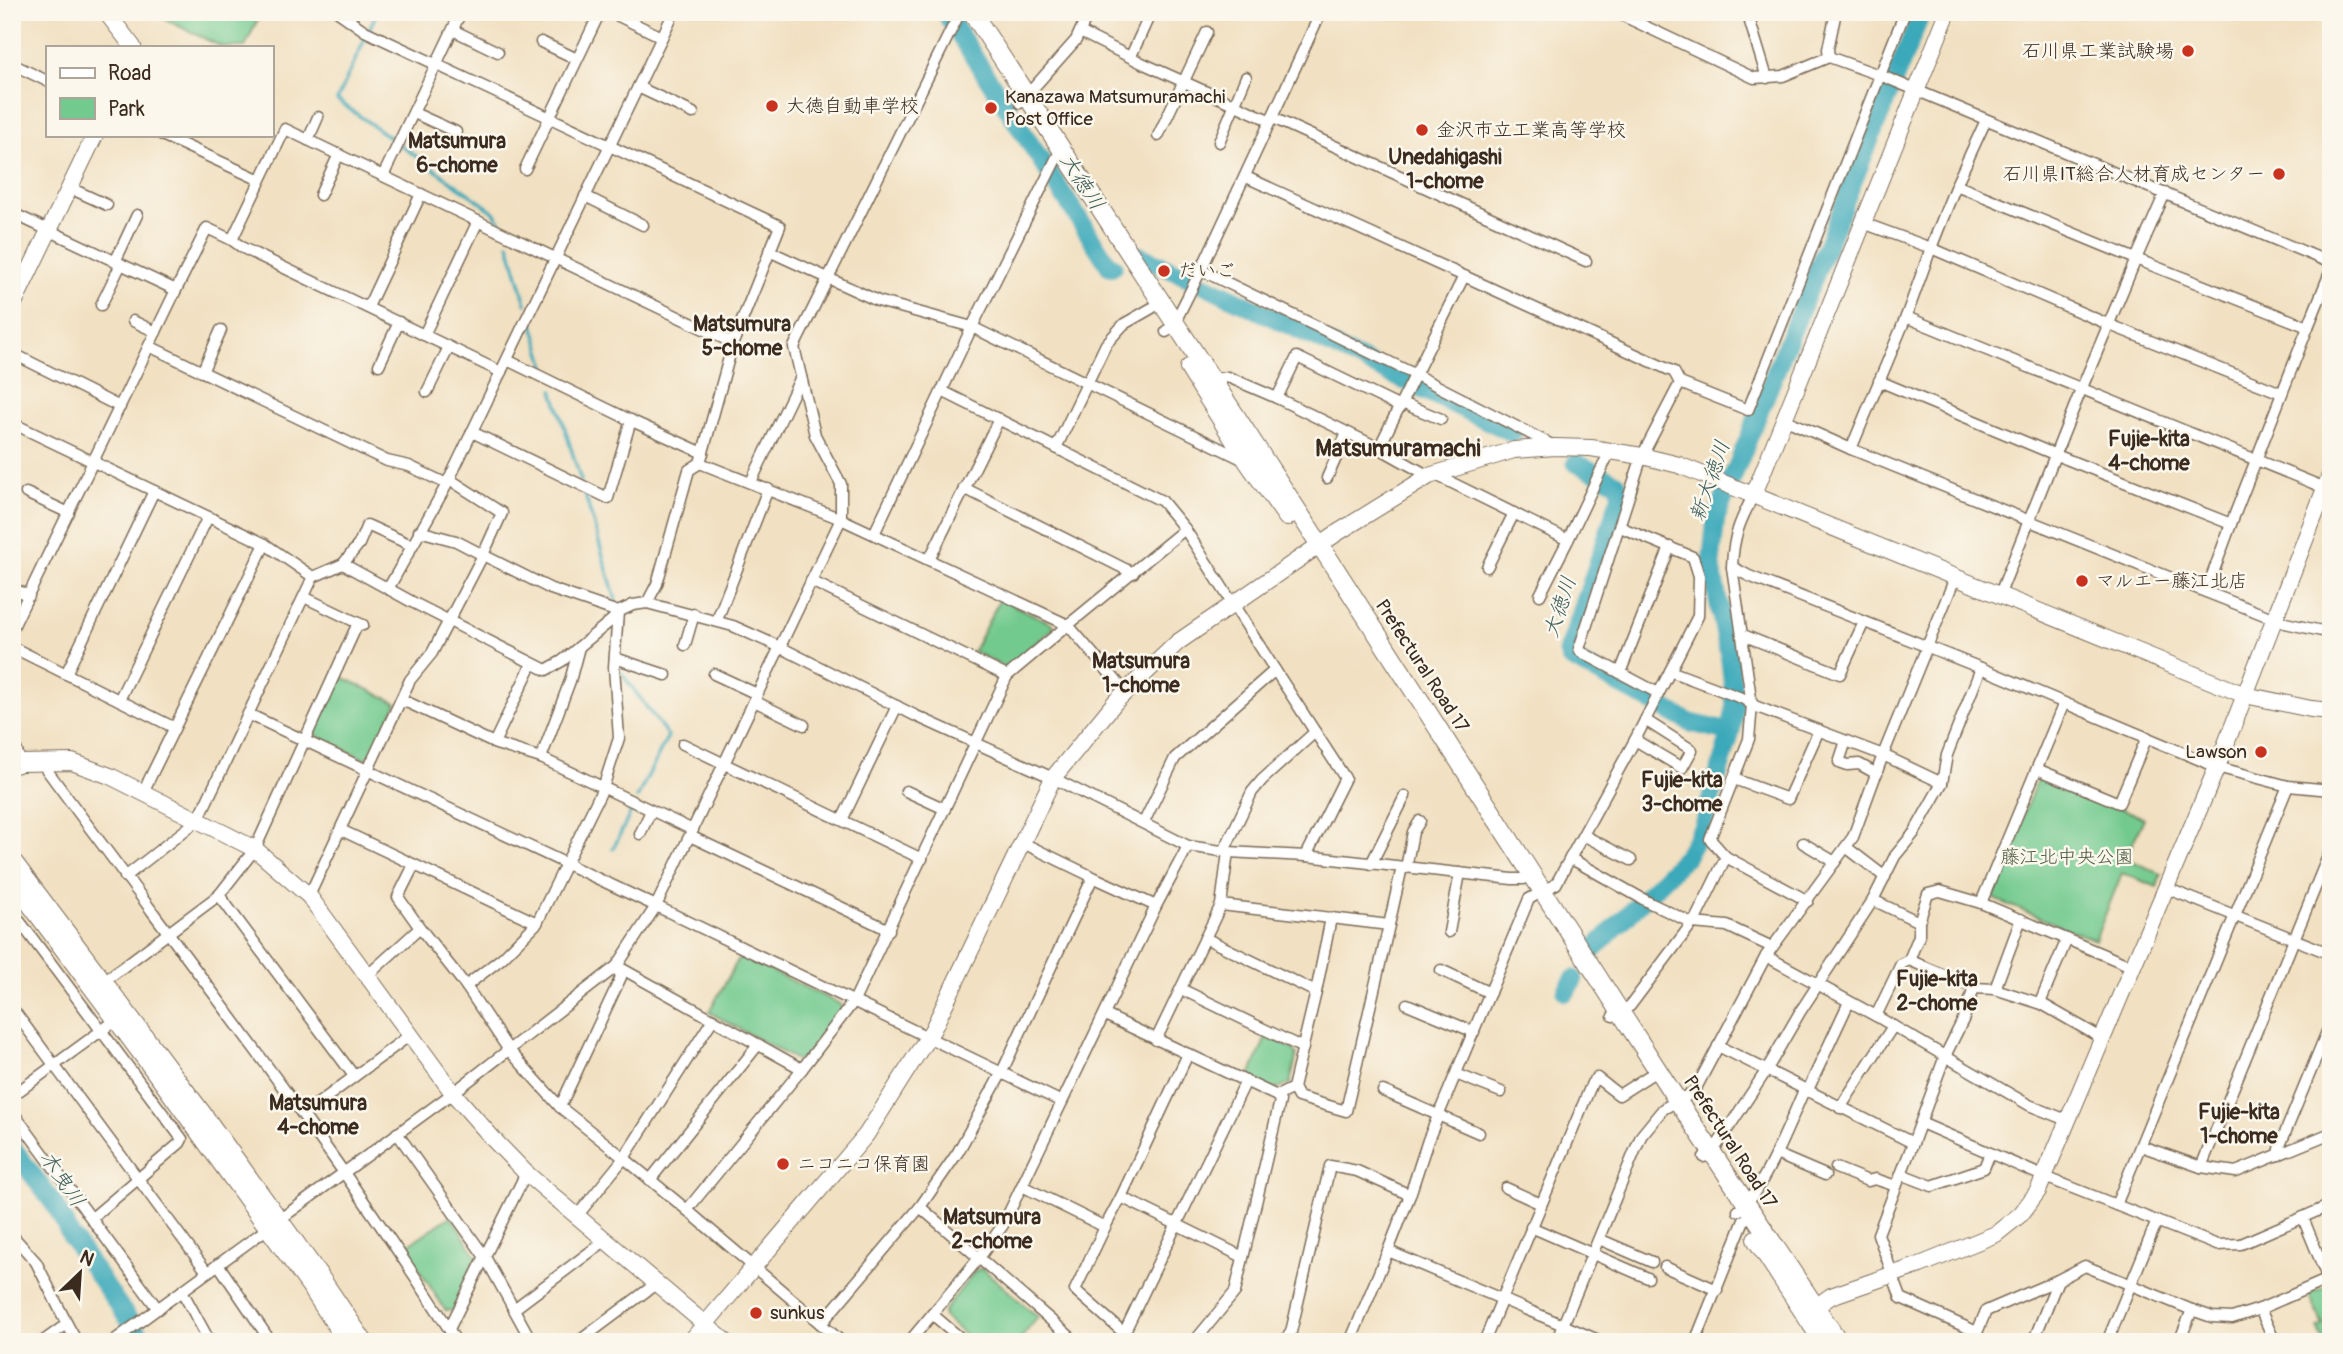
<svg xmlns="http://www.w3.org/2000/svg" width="2343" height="1354" font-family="Pangolin,'Klee One',sans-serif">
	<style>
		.green { fill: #73ca8f; stroke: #577a56; stroke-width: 2 }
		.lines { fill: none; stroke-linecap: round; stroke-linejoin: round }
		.stream { stroke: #3ba9ba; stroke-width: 3.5 }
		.river { stroke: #3ba9ba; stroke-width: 19 }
		.street-casing { stroke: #7b6a57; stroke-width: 13 }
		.secondary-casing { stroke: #7b6a57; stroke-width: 18 }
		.primary-casing { stroke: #7b6a57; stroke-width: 20 }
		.street { stroke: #fff; stroke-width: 10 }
		.secondary { stroke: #fff; stroke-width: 16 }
		.primary { stroke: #fff; stroke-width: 18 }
		.poi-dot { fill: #c8321e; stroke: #fbf7ec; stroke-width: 2.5 }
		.labels { text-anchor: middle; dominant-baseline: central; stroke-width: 5; stroke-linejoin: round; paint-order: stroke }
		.poi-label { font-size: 19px; fill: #3b2a1e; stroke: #fbf7ec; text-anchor: start }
		.street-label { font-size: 19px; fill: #3b2a1e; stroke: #fbf7ec }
		.park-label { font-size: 19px; fill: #4c5a40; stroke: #fbf7ec }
		.neighbourhood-label { font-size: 21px; font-weight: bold; fill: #3b2a1e; stroke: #fbf7ec }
		.water-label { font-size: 21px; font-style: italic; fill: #3b5d5c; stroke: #fbf7ec }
		.quarter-label { font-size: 23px; font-weight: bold; fill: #3b2a1e; stroke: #fbf7ec }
	</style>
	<rect width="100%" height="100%" fill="#fbf7ec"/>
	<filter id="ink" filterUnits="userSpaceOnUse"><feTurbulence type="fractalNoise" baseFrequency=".0143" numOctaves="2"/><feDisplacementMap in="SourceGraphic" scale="14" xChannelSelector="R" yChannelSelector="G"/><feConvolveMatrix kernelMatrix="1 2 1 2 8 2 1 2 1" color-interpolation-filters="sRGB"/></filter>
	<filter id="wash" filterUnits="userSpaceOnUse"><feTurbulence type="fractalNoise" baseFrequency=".00686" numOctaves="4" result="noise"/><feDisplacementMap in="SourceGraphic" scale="28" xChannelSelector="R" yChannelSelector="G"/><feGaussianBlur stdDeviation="1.57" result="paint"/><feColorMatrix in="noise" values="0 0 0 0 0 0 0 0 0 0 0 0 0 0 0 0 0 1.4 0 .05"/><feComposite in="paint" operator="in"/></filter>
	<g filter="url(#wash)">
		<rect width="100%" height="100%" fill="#f1e0c1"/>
		<g class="green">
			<polygon points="150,12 261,12 245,47 222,47"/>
			<polygon points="1000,599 1053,624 1054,628 1009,666 1004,667 973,651"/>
			<polygon points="342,677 397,703 373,753 365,759 319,737 314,732"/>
			<polygon points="2043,777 2144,818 2126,858 2161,874 2157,887 2122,873 2095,940 1994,899 1992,893 2037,780"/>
			<polygon points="740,956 840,1004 842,1010 802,1059 796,1060 709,1012"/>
			<polygon points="1267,1035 1292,1048 1297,1054 1290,1084 1272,1090 1249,1078"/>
			<polygon points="451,1216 477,1257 453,1311 445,1310 405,1247"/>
			<polygon points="982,1268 1038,1317 1018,1342 973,1342 944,1317 943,1312 975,1271"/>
			<polygon points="2331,1285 2331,1342 2324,1342 2318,1327 2323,1325 2309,1294"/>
		</g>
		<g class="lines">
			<g class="stream">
				<polyline points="377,12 337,100 493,211 505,228"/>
				<polyline points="509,244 526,304"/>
				<polyline points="532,321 548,374"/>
				<polyline points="553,390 581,481"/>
				<polyline points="583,488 618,607"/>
				<polyline points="620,671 668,736 637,798"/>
				<polyline points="613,849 632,810"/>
			</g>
			<g class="river">
				<polyline points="945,12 1110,267 1113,266"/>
				<polyline points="1138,255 1192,279"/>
				<polyline points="1205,285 1405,381"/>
				<polyline points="1415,386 1513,433"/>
				<polyline points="1576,463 1617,483 1621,494 1568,652 1570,658 1691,723 1731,732"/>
				<polyline points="1594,949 1686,856 1702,828 1731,732 1735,706 1730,661 1711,564 1716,518 1922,12"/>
				<polyline points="1566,992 1574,979"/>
				<polyline points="12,1147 57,1208 72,1238 144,1342"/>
			</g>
		</g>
	</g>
	<g filter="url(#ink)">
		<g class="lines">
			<g class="street-casing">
				<g id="street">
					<polyline points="338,12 365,31 780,226 733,343 700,463 689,470 657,584 647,603"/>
					<polyline points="610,12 662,37"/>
					<polyline points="1615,12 1754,78 1783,76 1829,57 1882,76 2331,263"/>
					<polyline points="1747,12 1767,78"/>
					<polyline points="453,30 498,52"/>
					<polyline points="1080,32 1142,63 1271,121"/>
					<polyline points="541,42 577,59"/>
					<polyline points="1131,56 1151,12"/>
					<polyline points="1829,57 1828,49 1836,12"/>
					<polyline points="12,64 47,81"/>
					<polyline points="638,87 693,113"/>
					<polyline points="1020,103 1076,40 1089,12"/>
					<polyline points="414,113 456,132"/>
					<polyline points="1273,118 1586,261"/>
					<polyline points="162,135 260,180"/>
					<polyline points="1158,136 1207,32"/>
					<polyline points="308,140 318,117"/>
					<polyline points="1219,142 1246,77"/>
					<polyline points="525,169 600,12"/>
					<polyline points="383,176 733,343"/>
					<polyline points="1246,177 1464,276"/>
					<polyline points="1956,185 1986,120"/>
					<polyline points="70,188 107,205"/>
					<polyline points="320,195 339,154"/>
					<polyline points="585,196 643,225"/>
					<polyline points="12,213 176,290 12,629"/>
					<polyline points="1863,223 1931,248 1956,185 2136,259 2165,193"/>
					<polyline points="232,240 243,248 501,372"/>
					<polyline points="769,251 878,301 972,327 1246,461"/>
					<polyline points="115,262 137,215"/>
					<polyline points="1201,270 1416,375 1552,445"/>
					<polyline points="176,290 207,228 232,240 285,129 383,176 461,12"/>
					<polyline points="101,305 121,264"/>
					<polyline points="368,307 421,194"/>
					<polyline points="1906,317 1931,248 2110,325 2281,393"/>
					<polyline points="133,321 156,332"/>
					<polyline points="1166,332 1174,324 1201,270 1321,12"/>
					<polyline points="424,335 478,221"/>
					<polyline points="149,346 387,461 409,466 447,484"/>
					<polyline points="12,353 120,407"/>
					<polyline points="507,360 632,421 703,453"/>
					<polyline points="379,365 399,322"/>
					<polyline points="202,372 221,330"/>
					<polyline points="1208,380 1228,377 1277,398 1379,448"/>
					<polyline points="1879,381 2056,455 2231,524 2308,327"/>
					<polyline points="942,391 1162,501 1185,529"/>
					<polyline points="427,392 449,347"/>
					<polyline points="1277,398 1297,357 1400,407"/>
					<polyline points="1402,403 1441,419"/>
					<polyline points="1784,419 1851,449 2206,592 2285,623 2331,633"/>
					<polyline points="12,423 265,544"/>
					<polyline points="472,432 608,498 631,420"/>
					<polyline points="1056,448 1106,344 1124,324 1152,308"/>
					<polyline points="1851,449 1906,317 2325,488"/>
					<polyline points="700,463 841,519 841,484 815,435 794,347 960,12"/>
					<polyline points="1434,474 1568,540 1610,451"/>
					<polyline points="1429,476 1379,448 1464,276 1674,372 1680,383"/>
					<polyline points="1327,478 1347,433"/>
					<polyline points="751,482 801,377"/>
					<polyline points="964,488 1133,573"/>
					<polyline points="26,493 69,513"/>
					<path d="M1754,494C1740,521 1733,536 1732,567L1749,576L1981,668L2217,767L2288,786L2331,790"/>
					<polyline points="419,531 456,541 483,555 502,513 449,479"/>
					<polyline points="874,534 972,327 1061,149"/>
					<polyline points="929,560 999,419"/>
					<polyline points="343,564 359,544 367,525 411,545"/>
					<polyline points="1487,567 1514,513"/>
					<polyline points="811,581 1007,676"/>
					<polyline points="12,588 29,596"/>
					<polyline points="388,589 446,486 674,12"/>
					<polyline points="2206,592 2231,524"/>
					<polyline points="1540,595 1568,540"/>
					<polyline points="1999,596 2081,390 2136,259 2308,327 2331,270"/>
					<polyline points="304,597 358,623"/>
					<polyline points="717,620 768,489"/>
					<polyline points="1743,635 1840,674 1864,622"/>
					<polyline points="685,645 694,614"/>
					<polyline points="12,647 173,727"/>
					<polyline points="615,658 666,675"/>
					<polyline points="1275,670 1345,778 1306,856"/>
					<polyline points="1670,671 1744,699 1752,705 1732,567"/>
					<polyline points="1620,673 1670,547"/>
					<polyline points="66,674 154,491"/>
					<polyline points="714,674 757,694"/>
					<polyline points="1658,693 1581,652 1579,649 1642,456 1680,383 1748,410 1905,12"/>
					<polyline points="119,700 208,517"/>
					<polyline points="754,701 804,725"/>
					<polyline points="402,702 409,703 496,744 541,758 693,830"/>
					<polyline points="248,714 656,906 841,519 1068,625 1185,529 1275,670 1175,758 1144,822"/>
					<polyline points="1635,740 1682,768 1692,750 1645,720"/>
					<polyline points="1846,741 1839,762 1848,765 1859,764 1877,774"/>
					<polyline points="494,743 532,664"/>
					<polyline points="683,744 922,859"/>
					<polyline points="12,747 16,749 21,763"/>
					<polyline points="541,758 570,681 579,647"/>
					<path d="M41,762C179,950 324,1133 449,1329"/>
					<polyline points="2037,769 2119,803 2147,737"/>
					<polyline points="1734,779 1788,799 1819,730"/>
					<polyline points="906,791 945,809"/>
					<polyline points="143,792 265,544 313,577 343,564 414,603 546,670 562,661 613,619 618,612 633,605 647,603 733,626 780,647 916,716 1053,778 1188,846 1228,852 1306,856 1512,879 1524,879 1533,874"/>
					<polyline points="842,820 897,706"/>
					<polyline points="341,830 537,923"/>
					<polyline points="640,834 651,811"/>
					<polyline points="1583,835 1631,860"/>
					<polyline points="690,836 889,930"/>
					<polyline points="1803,843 1835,862"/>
					<polyline points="1846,847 1885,877"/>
					<polyline points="1224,851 1252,792 1262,780 1315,732"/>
					<polyline points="1726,857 1808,901"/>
					<polyline points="1570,858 1650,903 1692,923 1727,926 1772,947"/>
					<polyline points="1371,864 1405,796"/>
					<polyline points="414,865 398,897 420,928"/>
					<polyline points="1406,868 1413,832 1420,821"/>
					<polyline points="125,877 198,820 313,577"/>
					<polyline points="1093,877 1156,906"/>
					<polyline points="2166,888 2331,954"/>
					<polyline points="219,895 354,1076"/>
					<polyline points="309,896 410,680 432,653 483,555 551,589 618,612 614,667 619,738 603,788 537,923 502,958 466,986"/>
					<polyline points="1873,900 1919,922"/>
					<polyline points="1981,903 2064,703"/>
					<polyline points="1221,905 1331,918"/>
					<polyline points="12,911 182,1139 180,1143 92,1218"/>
					<polyline points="1449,932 1460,873"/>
					<polyline points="1205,938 1316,992"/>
					<polyline points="1766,956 1853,837 1883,755 1955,578"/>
					<polyline points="1909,960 1919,936 1919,922 1928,894 1940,891 1981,903 2133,967"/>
					<polyline points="617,966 802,1069 687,1210 821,1324 920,1207 958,1152 1001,1074 1093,877 1021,842"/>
					<polyline points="1441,970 1490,993"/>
					<polyline points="368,975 420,928 466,986 508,1049 560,1107 624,1158 713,1019"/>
					<polyline points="103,982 219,895 255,849 358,623 363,625"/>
					<polyline points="1181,989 1303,1048"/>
					<polyline points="1995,989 2021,919"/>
					<polyline points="2040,1003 2067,939"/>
					<polyline points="1407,1004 1474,1032"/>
					<polyline points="12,1008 207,1272"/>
					<polyline points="1105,1015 1277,1096"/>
					<polyline points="1613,1016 1630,1006 1696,918 1726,857 1710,839 1749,739 1752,705 1883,755 1942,783 1947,755 1981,668"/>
					<polyline points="1876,1016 2029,1105 2069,1121"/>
					<polyline points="1156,1040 1221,905 1228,852"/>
					<polyline points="1718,1046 1913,1143 1878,1234 1901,1298 1977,1332"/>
					<polyline points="802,1069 854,1001 1007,676 1068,625 1125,691"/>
					<polyline points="1456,1074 1501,1092"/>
					<polyline points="1293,1088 1298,1097 1346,1111 1389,925"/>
					<polyline points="1383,1091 1479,1133"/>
					<polyline points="1807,1092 1849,1002"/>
					<polyline points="12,1096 116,1020"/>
					<polyline points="560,1107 621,977 617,966"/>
					<polyline points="1840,1108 1893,1026"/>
					<polyline points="12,1111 158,1309"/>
					<polyline points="304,1114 410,1035"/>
					<polyline points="1921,1123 2045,1177 2217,1245 2241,1244 2331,1205"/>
					<polyline points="397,1133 485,1257 532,1342"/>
					<polyline points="1913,1143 1945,1056 1964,1018 1974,988"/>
					<polyline points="2141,1146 2201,1167 2236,1172 2331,1133"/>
					<polyline points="1776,1154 1825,1175"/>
					<polyline points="2279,1155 2281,1143 2331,1022"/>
					<polyline points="1704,1157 1712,1153 1766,1071 1800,1012 1873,900 1895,856 1914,833 1942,783"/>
					<polyline points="2201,1167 2331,849"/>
					<polyline points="1836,1168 1868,1181 1875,1179 1896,1186"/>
					<polyline points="1901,1174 1932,1186 1984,1168 1990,1153"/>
					<polyline points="650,1180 758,1045"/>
					<polyline points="1022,1186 1105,1227 1075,1290 1124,1333"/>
					<polyline points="1506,1188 1541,1204"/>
					<polyline points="1121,1197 1188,1054"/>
					<polyline points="2116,1205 2288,786"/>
					<polyline points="920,1207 1076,1342"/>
					<path d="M1738,1211C1761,1196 1792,1118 1804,1090"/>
					<polyline points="577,1216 624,1158 687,1210"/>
					<polyline points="2303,1218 2328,1279"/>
					<polyline points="1105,1227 1121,1197 1243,1257"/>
					<polyline points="1531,1227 1648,1278"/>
					<polyline points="12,1235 36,1262 67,1324"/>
					<polyline points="1599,1239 1652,1262"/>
					<polyline points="1388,1251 1410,1195"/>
					<polyline points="218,1264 271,1342"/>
					<polyline points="1665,1267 1717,1290"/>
					<polyline points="182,1291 210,1342"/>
					<polyline points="514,1309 606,1240"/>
					<polyline points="2260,1309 2275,1342"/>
					<polyline points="932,1314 965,1342"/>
					<polyline points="821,1324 842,1342"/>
					<polyline points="42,1342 67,1324 77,1342"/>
					<polyline points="112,1342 453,1093 617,966 656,906 1062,1102"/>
					<polyline points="456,1342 449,1329 526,1173"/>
					<polyline points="578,1342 657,1283"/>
					<polyline points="909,1342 979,1258 1003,1225 1156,906 1188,846"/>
					<polyline points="1134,1342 1124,1333 1246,1081"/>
					<polyline points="1194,1342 1235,1292 1280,1101 1277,1096 1293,1088 1316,992 1331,918 1389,925 1402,867"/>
					<polyline points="1284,1342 1291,1332 1330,1166 1357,1171 1410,1195 1428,1140 1529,899 1556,884 1635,740 1698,616 1699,576 1693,557 1620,527"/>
					<polyline points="1350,1342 1388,1251 1563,1325 1641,1136 1663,1109 1694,1092 1766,956 1876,1016 1901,964 1909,960 1974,988 1995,989 2042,1004 2103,1039"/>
					<polyline points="1484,1342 1592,1083 1597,1078 1619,1095 1658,1070"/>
					<polyline points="1556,1342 1563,1325 1603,1342"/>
					<polyline points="1695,1342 1744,1220"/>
					<polyline points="1973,1342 1986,1311 2058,1280 2085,1266 2192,1310 2212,1317 2232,1318 2260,1309 2331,1278"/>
					<polyline points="2033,1342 2058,1280"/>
					<polyline points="2107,1342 2157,1221"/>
					<polyline points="2179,1342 2192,1310"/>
				</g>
			</g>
			<g class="secondary-casing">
				<g id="secondary">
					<polyline points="106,12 133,47"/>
					<polyline points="12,307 95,135"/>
					<polyline points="1754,494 1948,12"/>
					<polyline points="12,766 21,763 72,762 110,776 255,849 309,896 453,1093 495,1141 526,1173 726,1342"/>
					<polyline points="12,859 203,1113 319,1274 365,1342"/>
					<polyline points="12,881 164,1085 310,1287 346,1342"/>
					<polyline points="1807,1313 1831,1296 1920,1265 1996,1234 2021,1214 2038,1191 2217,767 2331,473"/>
					<polyline points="690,1342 866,1135 933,1029 1053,778 1116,701 1178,642 1337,533 1429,476 1514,450 1555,447 1591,448 1642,456 1679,465 2245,695 2311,709 2331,711"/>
				</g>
			</g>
			<g class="primary-casing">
				<g id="primary">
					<polyline points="972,12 1320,545 1677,1100 1839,1342"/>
					<polyline points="1189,368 1248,462 1287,517"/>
					<polyline points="1756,1239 1823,1342"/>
				</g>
			</g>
			<use href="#street" class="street"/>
			<use href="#secondary" class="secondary"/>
			<use href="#primary" class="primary"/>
		</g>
	</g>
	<g class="poi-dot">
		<circle cx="2188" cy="51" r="7"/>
		<circle cx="772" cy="106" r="7"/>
		<circle cx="991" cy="108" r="7"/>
		<circle cx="1422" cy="130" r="7"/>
		<circle cx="2279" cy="174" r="7"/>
		<circle cx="1164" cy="271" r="7"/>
		<circle cx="2082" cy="581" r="7"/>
		<circle cx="2261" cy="752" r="7"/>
		<circle cx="783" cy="1164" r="7"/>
		<circle cx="756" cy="1313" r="7"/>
	</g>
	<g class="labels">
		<g class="poi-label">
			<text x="2174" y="51" text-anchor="end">石川県工業試験場</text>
			<text x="1005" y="97">Kanazawa Matsumuramachi<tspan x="1005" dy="22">Post Office</tspan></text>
			<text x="786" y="106">大徳自動車学校</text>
			<text x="1436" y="130">金沢市立工業高等学校</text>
			<text x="2265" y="174" text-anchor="end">石川県IT総合人材育成センター</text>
			<text x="1178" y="271">だいご</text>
			<text x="2096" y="581">マルエー藤江北店</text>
			<text x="2247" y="752" text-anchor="end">Lawson</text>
			<text x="797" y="1164">ニコニコ保育園</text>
			<text x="770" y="1313">sunkus</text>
		</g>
		<g class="street-label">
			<text transform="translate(1422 666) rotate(57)">Prefectural Road 17</text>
			<text transform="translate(1730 1142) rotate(57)">Prefectural Road 17</text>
		</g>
		<g class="park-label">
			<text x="2067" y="857">藤江北中央公園</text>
		</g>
		<g class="neighbourhood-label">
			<text x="457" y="141">Matsumura<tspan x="457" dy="24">6-chome</tspan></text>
			<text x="1445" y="157">Unedahigashi<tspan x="1445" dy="24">1-chome</tspan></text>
			<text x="742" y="324">Matsumura<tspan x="742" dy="24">5-chome</tspan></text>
			<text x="2149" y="439">Fujie-kita<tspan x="2149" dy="24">4-chome</tspan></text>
			<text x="1141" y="661">Matsumura<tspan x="1141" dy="24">1-chome</tspan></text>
			<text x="1682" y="780">Fujie-kita<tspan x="1682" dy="24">3-chome</tspan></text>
			<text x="1937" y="979">Fujie-kita<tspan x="1937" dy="24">2-chome</tspan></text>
			<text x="318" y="1103">Matsumura<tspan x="318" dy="24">4-chome</tspan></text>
			<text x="2239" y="1112">Fujie-kita<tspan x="2239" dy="24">1-chome</tspan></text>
			<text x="992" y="1217">Matsumura<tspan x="992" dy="24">2-chome</tspan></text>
		</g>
		<g class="water-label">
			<text transform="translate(1082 182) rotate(57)">大徳川</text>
			<text transform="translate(1710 481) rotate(-71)">新大徳川</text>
			<text transform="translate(1560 607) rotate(-72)">大徳川</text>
			<text transform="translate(62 1179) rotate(56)">木曳川</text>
		</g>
		<g class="quarter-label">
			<text x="1398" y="448">Matsumuramachi</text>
		</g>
	</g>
	<rect width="2343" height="1354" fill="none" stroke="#fbf7ec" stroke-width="42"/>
	<rect x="46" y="46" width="228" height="91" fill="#fbf7ec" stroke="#aea59a" stroke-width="2"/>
	<rect x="60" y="68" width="35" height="10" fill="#ffffff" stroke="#aea59a" stroke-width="2"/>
	<text x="108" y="80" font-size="21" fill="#3b2a1e">Road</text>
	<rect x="60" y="98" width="35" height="21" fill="#73ca8f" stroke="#aea59a" stroke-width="2"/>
	<text x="108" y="116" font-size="21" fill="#3b2a1e">Park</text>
	<g transform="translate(80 1273) rotate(25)" stroke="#fbf7ec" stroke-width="5" paint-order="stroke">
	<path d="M0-5L12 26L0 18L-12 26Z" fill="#3b2a1e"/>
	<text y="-10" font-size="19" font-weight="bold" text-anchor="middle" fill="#3b2a1e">N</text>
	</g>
</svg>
